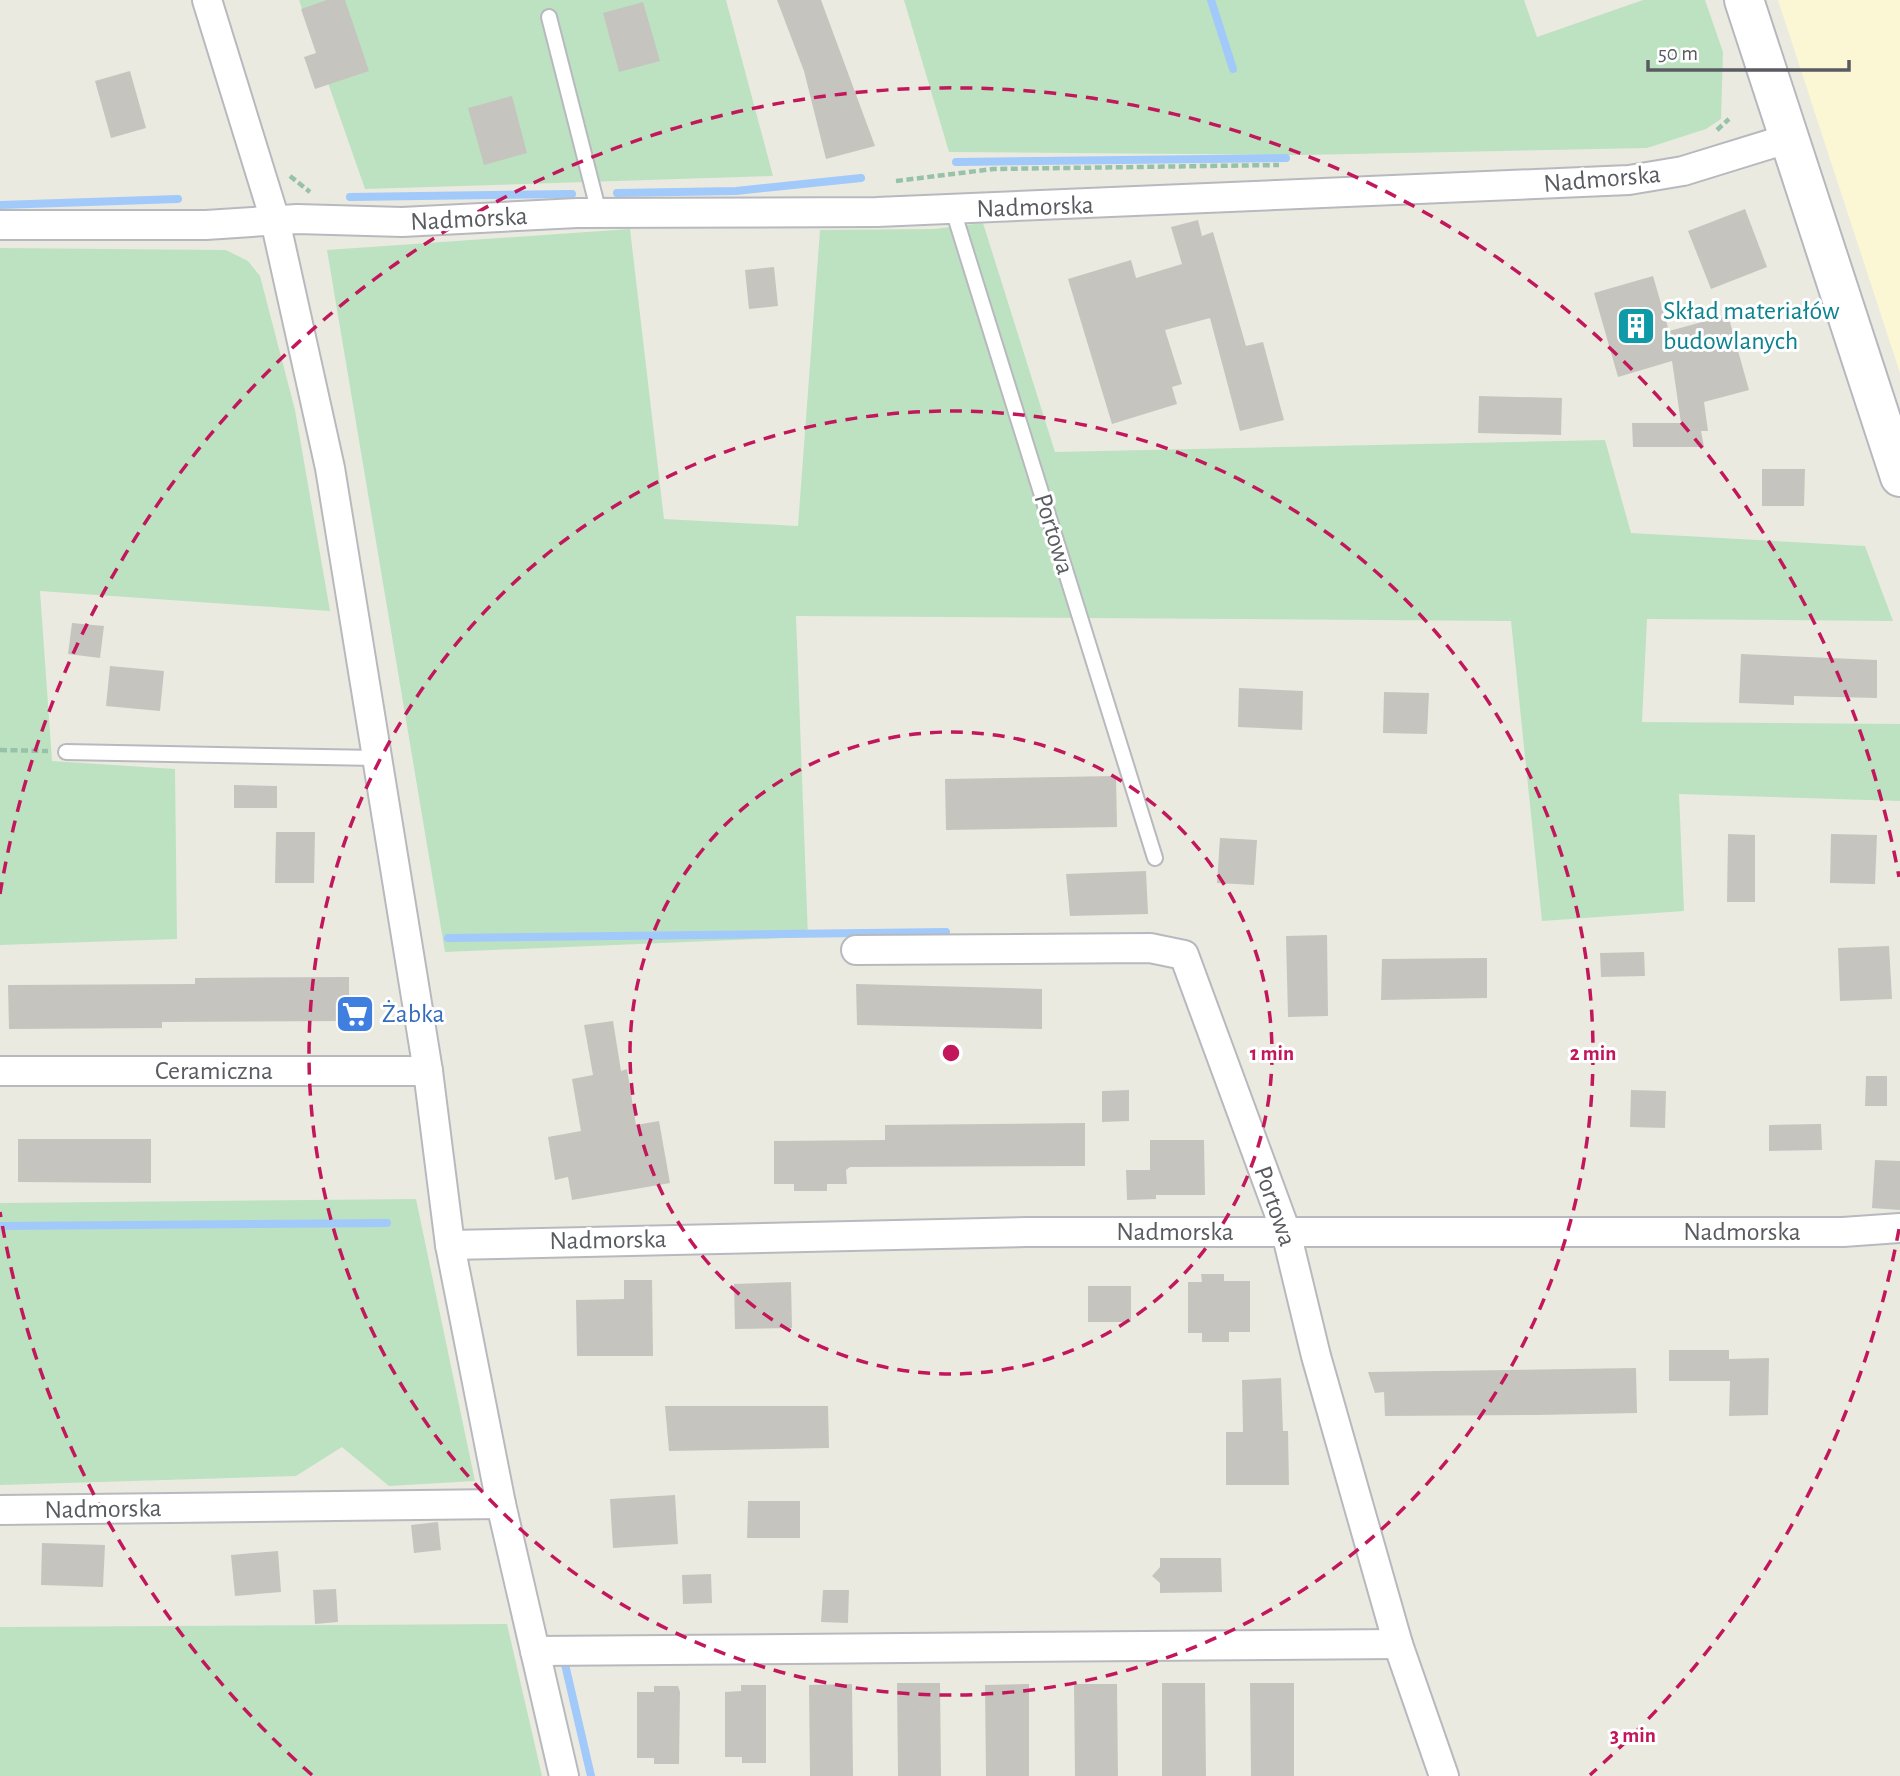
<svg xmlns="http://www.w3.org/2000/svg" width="1900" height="1776" font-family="'Alegreya Sans',sans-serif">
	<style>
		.commercial { fill: #fbf7d5 }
		.green { fill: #bde2c2 }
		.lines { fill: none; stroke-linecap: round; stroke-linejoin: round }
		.stream { stroke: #a1c9fa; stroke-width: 8 }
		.building { fill: #c6c4be }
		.lane-casing { stroke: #b8b9be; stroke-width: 18 }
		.street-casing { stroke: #b8b9be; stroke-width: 32 }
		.secondary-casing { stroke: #b6b8be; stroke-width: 42 }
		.path { stroke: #97c2a8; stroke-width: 4.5; stroke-dasharray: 7 3.5; stroke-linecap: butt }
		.lane { stroke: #fff; stroke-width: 14 }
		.street { stroke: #fff; stroke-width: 28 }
		.secondary { stroke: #fff; stroke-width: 38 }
		.ring { fill: none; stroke: #c2185b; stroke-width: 3.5; stroke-dasharray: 12 9 }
		.labels { text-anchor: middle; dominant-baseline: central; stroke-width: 6; stroke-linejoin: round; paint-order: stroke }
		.street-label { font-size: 26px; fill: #595b60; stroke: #fff }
		.culture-label { font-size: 26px; fill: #0d838f; stroke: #fff; text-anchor: start }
		.shop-label { font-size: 26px; fill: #366cbe; stroke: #fff; text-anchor: start }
		.centre { fill: #c2185b; stroke: #fff; stroke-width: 3.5 }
		.ring-label { font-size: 21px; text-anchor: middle; font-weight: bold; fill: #c2185b; stroke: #fff; stroke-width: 6; stroke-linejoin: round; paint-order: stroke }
	</style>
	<rect width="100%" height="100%" fill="#ebeae0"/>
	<polygon class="commercial" points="1778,0 1900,0 1900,373"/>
	<g class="green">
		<polygon points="299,0 726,0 773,176 365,189"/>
		<polygon points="904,0 1524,0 1537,37 1643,0 1705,0 1723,52 1721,119 1706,129 1647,148 1302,155 949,152"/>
		<polygon points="983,223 1055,452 1605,440 1631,533 1865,546 1893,621 1647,619 1642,722 1900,724 1900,801 1679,794 1684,911 1542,921 1511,621 796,616 808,937 445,952 327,250 630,229 664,519 798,526 820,230 934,229"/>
		<polygon points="0,248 226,250 248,261 260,276 295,410 330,611 40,591 52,761 175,769 177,939 0,945"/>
		<polygon points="416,1199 475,1481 389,1486 342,1447 296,1476 0,1485 0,1203"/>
		<polygon points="507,1624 542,1776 0,1776 0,1627"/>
	</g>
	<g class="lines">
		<g class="stream">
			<polyline points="1211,0 1233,69"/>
			<polyline points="956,162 1286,158"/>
			<polyline points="617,193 736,191 861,178"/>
			<polyline points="350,197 572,194"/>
			<polyline points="0,205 178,199"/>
			<polyline points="448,938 946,932"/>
			<polyline points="0,1226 387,1223"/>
			<polyline points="564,1660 591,1776"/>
		</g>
	</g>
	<g class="building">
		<polygon points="327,0 345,0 369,71 315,89 304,57 316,53 301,9"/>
		<polygon points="777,0 821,0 875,146 826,159 804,71"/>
		<polygon points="643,2 660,61 619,72 603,13"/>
		<polygon points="130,71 146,128 111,138 95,81"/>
		<polygon points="512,96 527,153 484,165 468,108"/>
		<polygon points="1745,209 1767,267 1711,289 1688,231"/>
		<polygon points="1198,220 1202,236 1213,232 1246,346 1263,342 1284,420 1240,431 1210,318 1165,330 1182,384 1172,387 1177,404 1112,424 1068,279 1131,260 1136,278 1182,264 1171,227"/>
		<polygon points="774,267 778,306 749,309 745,270"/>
		<polygon points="1653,276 1669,331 1728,315 1749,390 1704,402 1708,431 1701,431 1704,447 1633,447 1632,423 1681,423 1672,361 1618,377 1594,293"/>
		<polygon points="1479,396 1562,398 1561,435 1478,433"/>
		<polygon points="1762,469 1805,469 1804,506 1762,506"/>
		<polygon points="72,623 104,626 100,658 68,654"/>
		<polygon points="1741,654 1877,660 1877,698 1794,696 1794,705 1739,703"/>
		<polygon points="110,666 164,671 160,711 106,706"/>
		<polygon points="1239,688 1303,691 1302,730 1238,727"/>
		<polygon points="1384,692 1429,693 1427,734 1383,733"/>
		<polygon points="1116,776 1117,827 946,830 945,779"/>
		<polygon points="234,785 277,786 277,808 234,808"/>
		<polygon points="276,832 315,832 314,883 275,883"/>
		<polygon points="1728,834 1755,835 1755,902 1727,902"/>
		<polygon points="1831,834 1877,835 1875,884 1830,883"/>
		<polygon points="1220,838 1257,840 1254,885 1217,883"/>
		<polygon points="1146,871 1148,914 1070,916 1066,874"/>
		<polygon points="1327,935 1328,1016 1288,1017 1286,936"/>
		<polygon points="1889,946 1892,999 1840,1001 1838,948"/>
		<polygon points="1644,952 1645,976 1601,977 1600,953"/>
		<polygon points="1487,958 1487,998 1381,1000 1382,959"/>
		<polygon points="349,977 349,1021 162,1022 162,1028 9,1029 8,985 195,984 195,978"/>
		<polygon points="856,984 1042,989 1042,1029 857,1025"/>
		<polygon points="613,1021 621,1071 627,1069 636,1125 659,1121 670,1183 572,1200 568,1177 555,1180 548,1137 581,1131 572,1079 593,1075 584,1025"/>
		<polygon points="1866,1076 1887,1076 1887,1106 1865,1106"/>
		<polygon points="1129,1090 1129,1121 1102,1122 1102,1091"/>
		<polygon points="1631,1090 1666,1091 1665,1128 1630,1127"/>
		<polygon points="1085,1123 1085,1166 850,1167 846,1170 847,1184 827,1184 827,1191 794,1191 794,1184 774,1184 774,1141 885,1140 885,1125"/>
		<polygon points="1821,1124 1822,1150 1769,1151 1769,1125"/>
		<polygon points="18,1139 151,1139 151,1183 18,1182"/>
		<polygon points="1150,1140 1204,1140 1205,1195 1156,1195 1156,1199 1127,1200 1126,1170 1150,1170"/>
		<polygon points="1875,1160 1900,1161 1900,1210 1872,1208"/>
		<polygon points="1201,1274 1224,1274 1224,1281 1250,1281 1250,1332 1229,1332 1229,1342 1202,1342 1202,1333 1188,1333 1188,1282 1202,1282"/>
		<polygon points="624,1280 652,1280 653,1356 577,1356 576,1300 624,1299"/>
		<polygon points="791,1282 792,1328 735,1329 734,1284"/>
		<rect x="1088" y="1286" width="43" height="36"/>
		<polygon points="1669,1350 1729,1350 1729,1359 1769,1358 1768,1415 1729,1416 1730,1381 1669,1381"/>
		<polygon points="1636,1368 1637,1413 1536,1415 1385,1416 1384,1392 1375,1393 1368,1372"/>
		<polygon points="1281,1378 1283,1431 1288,1431 1289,1485 1226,1485 1226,1432 1243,1432 1242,1380"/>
		<polygon points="665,1406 828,1406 829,1448 669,1451"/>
		<polygon points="675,1495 678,1544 613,1548 610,1499"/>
		<polygon points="748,1501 800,1501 800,1538 747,1538"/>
		<polygon points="438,1522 441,1550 414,1553 411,1525"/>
		<polygon points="42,1543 105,1545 103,1587 41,1585"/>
		<polygon points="278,1551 281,1592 235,1596 231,1555"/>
		<polygon points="1160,1558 1221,1558 1222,1592 1160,1593 1160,1583 1152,1576 1160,1567"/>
		<polygon points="711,1574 712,1603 683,1604 682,1575"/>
		<polygon points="336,1589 338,1622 315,1624 313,1590"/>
		<polygon points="823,1590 849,1590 848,1623 821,1622"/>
		<polygon points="897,1683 940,1683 941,1776 898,1776"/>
		<polygon points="1162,1683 1205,1683 1206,1776 1162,1776"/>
		<polygon points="1250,1683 1294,1683 1294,1776 1251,1776"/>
		<polygon points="852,1684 853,1776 810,1776 809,1685"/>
		<polygon points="1029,1684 1029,1776 986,1776 985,1685"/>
		<polygon points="1074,1684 1117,1684 1118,1776 1075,1776"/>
		<polygon points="741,1685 766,1685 766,1763 742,1763 742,1757 725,1757 725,1692 741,1691"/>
		<polygon points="654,1686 678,1686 680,1692 679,1764 654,1764 654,1758 637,1758 637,1692 654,1692"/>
	</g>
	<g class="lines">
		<g class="lane-casing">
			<g id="lane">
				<polyline points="549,17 599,213"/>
				<polyline points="953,210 1155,858"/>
				<polyline points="66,752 377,758"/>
			</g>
		</g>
		<g class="street-casing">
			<g id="street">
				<polyline points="207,0 275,220 330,468 428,1071 450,1245 501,1504 564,1776"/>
				<polyline points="0,225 206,225 297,219 402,222 577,213 877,212 1629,180 1683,171 1790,138"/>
				<polyline points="856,950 1150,948 1184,955 1286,1232 1316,1356 1398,1644 1444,1776"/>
				<polyline points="0,1071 428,1071"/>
				<polyline points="450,1245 1027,1232 1843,1232 1900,1228"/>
				<polyline points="0,1510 501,1504"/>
				<polyline points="535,1651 1398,1644"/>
			</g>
		</g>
		<g class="secondary-casing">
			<polyline id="secondary" points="1744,0 1900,477"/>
		</g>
		<g class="path">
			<polyline points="1717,130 1729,119"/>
			<polyline points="290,176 310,192"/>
			<polyline points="896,181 993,169 1279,165"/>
			<polyline points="0,750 48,751"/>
		</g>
		<use href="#lane" class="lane"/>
		<use href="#street" class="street"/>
		<use href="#secondary" class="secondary"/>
	</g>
	<g class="ring">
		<circle cx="951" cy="1053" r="321"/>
		<circle cx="951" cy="1053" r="642"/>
		<path d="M1899 1229A964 964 0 0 1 1590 1775M312 1775A964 964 0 0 1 0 1212M0 894A964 964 0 0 1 1899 877"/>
	</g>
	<defs>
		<g id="building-square" transform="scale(2.0125)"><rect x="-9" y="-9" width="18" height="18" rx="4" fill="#0f9aa8" stroke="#fff"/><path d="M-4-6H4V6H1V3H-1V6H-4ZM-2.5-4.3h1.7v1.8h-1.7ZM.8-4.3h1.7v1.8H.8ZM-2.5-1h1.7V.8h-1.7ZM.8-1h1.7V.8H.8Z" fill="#fff"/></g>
		<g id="supermarket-square" transform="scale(2.0125)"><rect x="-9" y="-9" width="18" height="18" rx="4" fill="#3f7fe0" stroke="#fff"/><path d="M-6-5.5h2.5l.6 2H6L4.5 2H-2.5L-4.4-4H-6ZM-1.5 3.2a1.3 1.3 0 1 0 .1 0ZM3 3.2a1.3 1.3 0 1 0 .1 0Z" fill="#fff"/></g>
	</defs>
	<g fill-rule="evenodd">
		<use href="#building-square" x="1636" y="326"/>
		<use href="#supermarket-square" x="355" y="1014"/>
	</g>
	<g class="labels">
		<g class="street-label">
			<text transform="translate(1602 179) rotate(-5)">Nadmorska</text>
			<text transform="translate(1035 207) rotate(-2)">Nadmorska</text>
			<text transform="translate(469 219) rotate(-3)">Nadmorska</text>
			<text transform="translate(1054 534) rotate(73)">Portowa</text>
			<text x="214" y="1071">Ceramiczna</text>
			<text transform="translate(1275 1206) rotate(71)">Portowa</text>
			<text x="1175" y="1232">Nadmorska</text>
			<text x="1742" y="1232">Nadmorska</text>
			<text transform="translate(608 1240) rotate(-1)">Nadmorska</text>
			<text transform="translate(103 1509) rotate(-1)">Nadmorska</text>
		</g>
		<g class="culture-label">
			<text x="1663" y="311">Skład materiałów<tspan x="1663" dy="30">budowlanych</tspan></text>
		</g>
		<g class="shop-label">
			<text x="382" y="1014">Żabka</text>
		</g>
	</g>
	<circle cx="951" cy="1053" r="10" class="centre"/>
	<g class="ring-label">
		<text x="1272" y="1060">1 min</text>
		<text x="1593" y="1060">2 min</text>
		<text x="1633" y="1742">3 min</text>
	</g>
	<path d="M1648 60v10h201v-10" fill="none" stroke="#595b60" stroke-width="3.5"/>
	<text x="1658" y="60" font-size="21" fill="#595b60" stroke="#ffffff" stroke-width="5" paint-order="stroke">50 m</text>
</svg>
